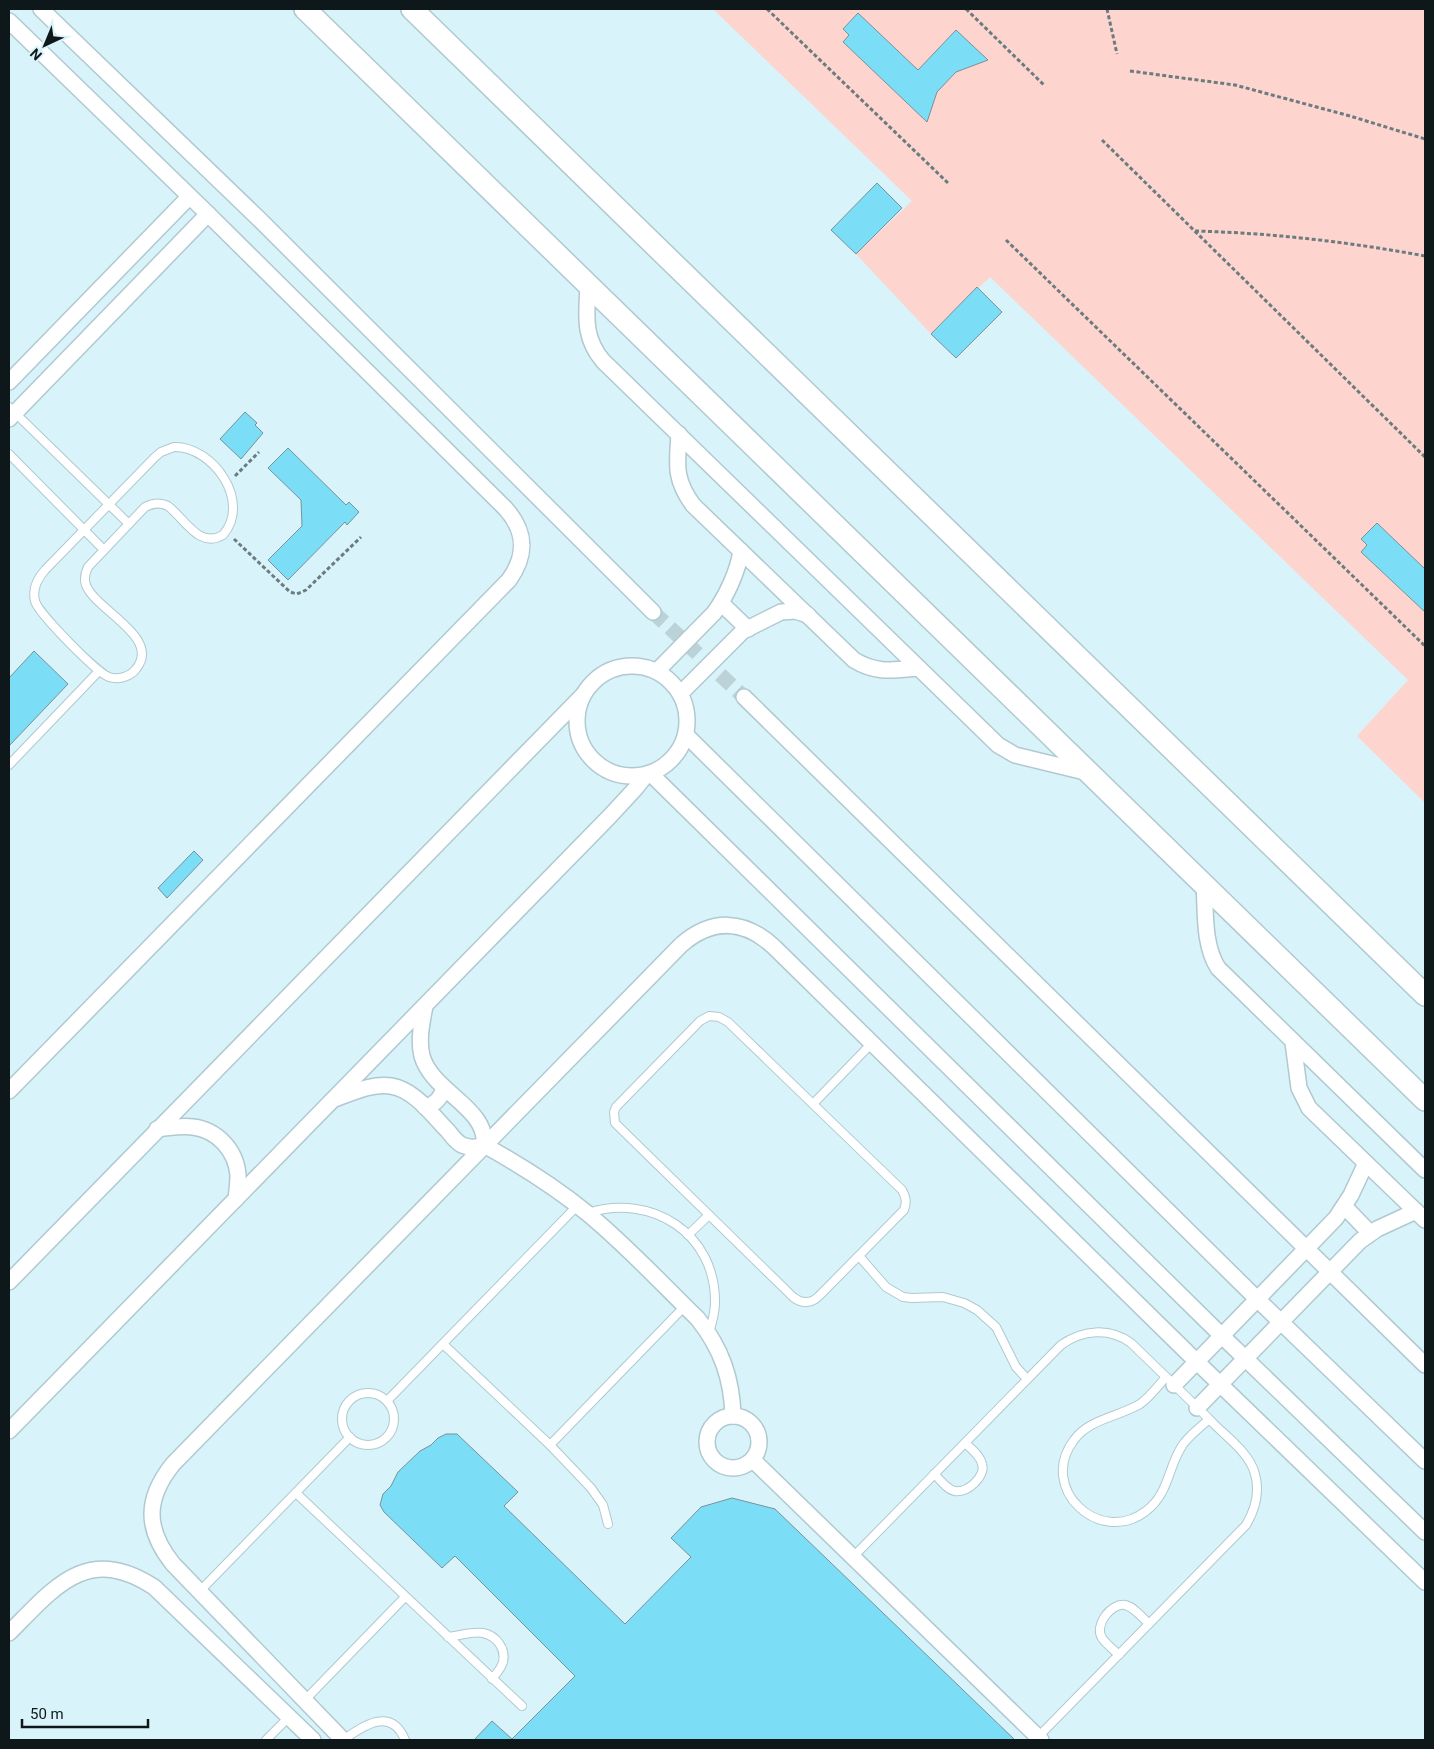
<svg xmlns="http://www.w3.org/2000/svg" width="1434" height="1749" font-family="Roboto,sans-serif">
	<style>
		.green { fill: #fed4ce }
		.building { fill: #7cddf6; stroke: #799198 }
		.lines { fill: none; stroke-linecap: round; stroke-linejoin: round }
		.minor-tunnel { stroke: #bbd2d8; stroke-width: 15; stroke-dasharray: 15 8; stroke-linecap: butt }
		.service-casing { stroke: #b0c9d0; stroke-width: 10 }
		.minor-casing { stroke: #b0c9d0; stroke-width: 18 }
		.secondary-casing { stroke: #b0c9d0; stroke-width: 24 }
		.path { stroke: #6b7c80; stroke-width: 3; stroke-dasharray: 4 2.5; stroke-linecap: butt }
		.service { stroke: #fff; stroke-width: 8 }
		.minor { stroke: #fff; stroke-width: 15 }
		.secondary { stroke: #fff; stroke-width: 21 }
	</style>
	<rect width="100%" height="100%" fill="#d9f3fa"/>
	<polygon class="green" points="713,9 1425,9 1425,803 1357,736 1408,680 990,277 931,334 856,254 912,201"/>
	<g class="building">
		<polygon points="858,13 918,70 956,30 988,60 956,72 937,92 927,122 843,42 849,35 843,29"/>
		<polygon points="877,183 902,208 856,254 831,230"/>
		<polygon points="977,287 1002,312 956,358 931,334"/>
		<polygon points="245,412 257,423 255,425 263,433 241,459 220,439"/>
		<polygon points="288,448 346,505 349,502 359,512 347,525 345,522 288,580 268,560 302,526 301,500 268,468"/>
		<polygon points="1377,523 1425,569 1425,612 1361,552 1367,545 1361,539"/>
		<polygon points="34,651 68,684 9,746 9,678"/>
		<polygon points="194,851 203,860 167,898 158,888"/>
		<polygon points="446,1434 457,1434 518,1492 504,1506 625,1624 691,1557 671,1538 701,1507 732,1498 775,1509 1015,1740 474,1740 492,1721 512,1739 575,1676 455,1556 442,1568 384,1512 380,1505 383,1494 391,1486 398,1472 420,1451 431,1445 438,1438"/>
	</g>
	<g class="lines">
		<polyline class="minor-tunnel" points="653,612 744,697"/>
		<g class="service-casing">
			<g id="service">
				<polyline points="9,407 129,524"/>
				<path d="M174,447C213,446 252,502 223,535C199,549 185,519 168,506C160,502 153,503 145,507L88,567C85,573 84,579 86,585C95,610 162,637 136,669C130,677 118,680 109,677C97,673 38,613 35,601C32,589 37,579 45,570L155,457L161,452Z"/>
				<polyline points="9,454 104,550"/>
				<polyline points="9,765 99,671"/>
				<path d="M709,1016L719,1017L728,1022L902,1190C906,1197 907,1202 904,1210L819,1296C811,1304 802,1304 793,1297L615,1123L614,1112L616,1107L700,1021Z"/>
				<polyline points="813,1104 872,1043"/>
				<path d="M588,1213C651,1193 716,1233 715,1303C715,1313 712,1323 709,1333"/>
				<polyline points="688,1235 709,1215"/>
				<polyline points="859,1256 886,1287 903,1297 912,1298 943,1297 964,1303 977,1310 996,1327 1016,1367 1027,1379"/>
				<polyline points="443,1344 550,1445 591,1488 603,1505 608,1524"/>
				<path d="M1166,1377C1158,1386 1149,1398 1140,1404C1118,1417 1089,1419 1074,1440C1037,1488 1100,1547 1146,1511C1169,1494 1168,1467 1182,1446C1188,1436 1201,1427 1209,1419"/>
				<circle cx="368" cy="1419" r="26"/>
				<polyline points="387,1401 577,1206"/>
				<polyline points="550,1445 685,1306"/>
				<path d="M934,1474C940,1479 947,1490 955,1491C968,1493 986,1476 982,1464C980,1455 971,1449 965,1443"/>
				<polyline points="296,1493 522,1706"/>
				<path d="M853,1557L1061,1345C1082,1330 1109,1327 1131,1343C1159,1370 1187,1397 1214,1424C1228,1438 1250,1454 1255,1474C1260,1492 1255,1510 1246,1525L1038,1737"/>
				<polyline points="199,1592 350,1437"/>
				<path d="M448,1637C459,1636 472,1631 483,1633C497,1636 506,1649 503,1662C501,1669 496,1674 492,1679"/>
				<path d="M1119,1655C1114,1650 1106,1644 1102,1638C1094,1626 1110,1603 1125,1605C1134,1607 1142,1617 1149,1624"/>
				<polyline points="304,1701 405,1597"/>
				<polyline points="266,1740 289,1717"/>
				<path d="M343,1740C363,1726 391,1706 405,1740"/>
			</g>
		</g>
		<g class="minor-casing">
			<g id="minor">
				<polyline points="41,9 258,218 653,612"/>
				<path d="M9,21L208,214L505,508C526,531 527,555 509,580L9,1091"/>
				<path d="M588,284C587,314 582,336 603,361L998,745L1015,755L1089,773"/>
				<polyline points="9,382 189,197"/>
				<polyline points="9,419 208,214"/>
				<path d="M679,434C677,465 674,479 693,505L854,660C877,674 894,670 919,668"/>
				<polyline points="721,603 748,629"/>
				<circle cx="632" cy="721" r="55"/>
				<path d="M657,671L714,613C726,597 738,571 741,551"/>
				<polyline points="680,694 743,631 781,612 795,611 808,615"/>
				<polyline points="744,697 1425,1365"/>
				<polyline points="686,735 1257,1299 1425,1461"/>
				<polyline points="650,773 1222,1336 1425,1532"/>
				<path d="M1204,885C1206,912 1203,944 1218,968L1425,1170"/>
				<path d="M425,1006C422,1022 418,1040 422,1056C432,1092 488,1108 484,1145"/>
				<polyline points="1293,1042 1299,1088 1309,1108 1425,1220"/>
				<path d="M334,1099C352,1093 372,1083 391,1086C415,1090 432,1115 448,1131C452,1136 456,1142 462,1145C469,1148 477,1148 484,1145C520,1165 555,1187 587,1213C626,1245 661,1283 698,1319C721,1348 732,1378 733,1416"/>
				<path d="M425,1107C436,1104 441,1098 444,1088"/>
				<path d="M157,1129C168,1128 181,1125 193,1127C217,1130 236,1150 238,1175C238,1183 237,1191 236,1199"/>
				<polyline points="1345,1207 1370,1233"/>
				<polyline points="9,1282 583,695"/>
				<polyline points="1174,1385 1336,1218 1351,1195 1366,1163"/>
				<polyline points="1197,1408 1360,1241 1377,1229 1416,1211"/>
				<circle cx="733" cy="1442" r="26"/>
				<polyline points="9,1431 610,816 635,789 647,774"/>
				<polyline points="753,1460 1041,1740"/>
				<path d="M9,1633C54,1588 87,1543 154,1587L313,1740"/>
				<path d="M343,1740L173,1564C145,1529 145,1499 173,1464L681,945C712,918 744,919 774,947L1197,1362L1425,1582"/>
			</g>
		</g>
		<g class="secondary-casing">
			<g id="secondary">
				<polyline points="305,9 1425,1100"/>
				<polyline points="412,9 1425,995"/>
			</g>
		</g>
		<g class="path">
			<polyline points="767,9 949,184"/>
			<polyline points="966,9 1044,85"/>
			<polyline points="1107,9 1117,54"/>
			<polyline points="1130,71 1235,85 1350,116 1425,139"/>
			<polyline points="1102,140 1425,457"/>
			<path d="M1195,231C1272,233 1349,242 1425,256"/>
			<polyline points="1006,240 1425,646"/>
			<polyline points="235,476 259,452"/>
			<polyline points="234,539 290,592 297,594 306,590 361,537"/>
		</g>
		<use href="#service" class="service"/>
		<use href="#minor" class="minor"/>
		<use href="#secondary" class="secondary"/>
	</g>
	<rect width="1434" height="1749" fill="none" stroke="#0e181a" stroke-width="20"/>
	<g transform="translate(45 45) rotate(224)" stroke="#d9f3fa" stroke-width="4" paint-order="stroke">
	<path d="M0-4L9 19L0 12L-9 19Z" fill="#0e181a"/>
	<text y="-8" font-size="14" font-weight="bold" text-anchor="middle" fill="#0e181a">N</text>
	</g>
	<path d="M22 1719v8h126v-8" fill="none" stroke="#0e181a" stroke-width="2.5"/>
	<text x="30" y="1719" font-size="15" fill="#0e181a" stroke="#d9f3fa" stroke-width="4" paint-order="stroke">50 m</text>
</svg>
